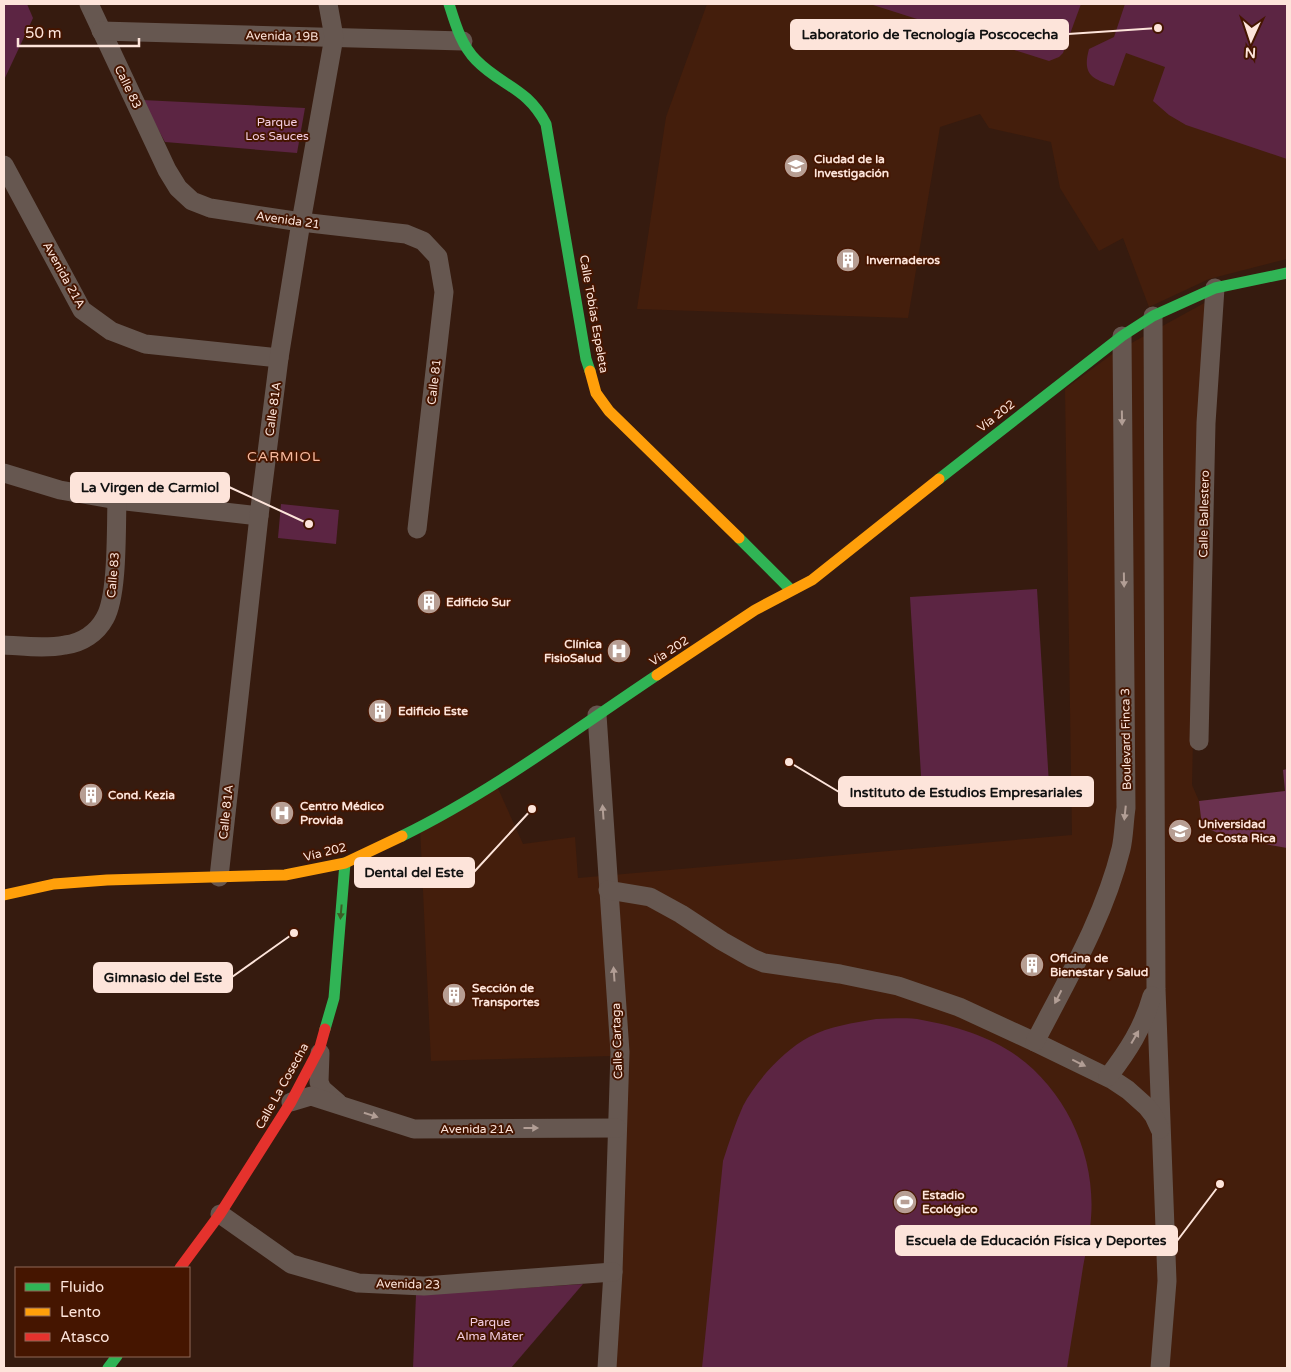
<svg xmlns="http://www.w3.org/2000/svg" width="1291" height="1372" font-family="'Varela Round',sans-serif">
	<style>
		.built { fill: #441e0c }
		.green { fill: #5c2543 }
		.forest { fill: #6b3250 }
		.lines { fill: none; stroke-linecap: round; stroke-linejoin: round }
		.street { stroke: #665750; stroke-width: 19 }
		.fast { stroke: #30b455; stroke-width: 11 }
		.slow { stroke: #ff9f0a; stroke-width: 11 }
		.jam { stroke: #e5322d; stroke-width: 11 }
		.oneway { fill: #b29e95 }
		.oneway2 { fill: #3c5d26 }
		.labels { text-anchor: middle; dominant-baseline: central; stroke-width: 4; stroke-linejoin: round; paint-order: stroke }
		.street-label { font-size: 12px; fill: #fde4da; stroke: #451500 }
		.park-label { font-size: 12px; fill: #f5cee2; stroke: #451500 }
		.poi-label { font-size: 12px; font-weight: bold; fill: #fde4da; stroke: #451500; text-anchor: start }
		.neighbourhood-label { font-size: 14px; letter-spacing: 1px; fill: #fabb9f; stroke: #451500 }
		.leader { fill: none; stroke: #fde4da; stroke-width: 2 }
		.callout-dot { fill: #fde4da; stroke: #451500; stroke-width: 2 }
		.callout { fill: #fde4da; stroke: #fde4da; stroke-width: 2 }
		.callout-label { font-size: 14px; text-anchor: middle; font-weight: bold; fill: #111 }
	</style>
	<rect width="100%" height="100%" fill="#361b0f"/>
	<g class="built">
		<polygon points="707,4 1287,4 1287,259 1209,279 1149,307 1123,238 1099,251 1060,188 1051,142 989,128 980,114 940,127 908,318 637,309 666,117"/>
		<polygon points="1208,301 1200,424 1192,785 1199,801 1275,794 1287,791 1287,1368 607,1368 612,1056 431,1061 420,827 496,784 523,844 575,837 578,878 1072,835 1065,389 1115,352"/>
	</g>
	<g class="green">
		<polygon points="4,4 27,4 33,18 4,80"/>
		<polygon points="870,4 1081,4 1063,53 1059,57 1049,61"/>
		<path d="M1125,4H1287V159L1186,125L1169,115L1153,101L1165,67L1126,53L1114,86C1092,79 1082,75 1089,49L1114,37Z"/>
		<polygon points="142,100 305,108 297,153 165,142"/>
		<polygon points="281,504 339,510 336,544 278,538"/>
		<polygon points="1037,589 1049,784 922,791 910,597"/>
		<path d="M876,1019C891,1019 907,1017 922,1020C955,1026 989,1036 1017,1056C1067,1092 1096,1157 1091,1218C1090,1234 1086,1251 1083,1267C1078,1301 1072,1335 1067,1368H702L723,1161C729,1142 735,1124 743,1106C756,1081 784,1050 809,1037C830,1026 853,1023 876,1019Z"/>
		<polygon points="583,1284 511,1368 413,1368 416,1295"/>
	</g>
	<polygon class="forest" points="1287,769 1287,848 1227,837 1202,826 1199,801 1285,791 1283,770"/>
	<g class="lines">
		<g class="street">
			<polyline points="89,4 167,170 178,188 192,201 210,208 301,222 406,234 423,241 438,257 444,292 417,529"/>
			<polyline points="101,31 463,41"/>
			<polyline points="4,165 82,310 111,331 145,344 279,358"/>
			<polyline points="1153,316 1156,989 1167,1281 1160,1368"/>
			<polyline points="4,473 60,490 117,500 259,516"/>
			<path d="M4,645C24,646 45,649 65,645C82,643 97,633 105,618C118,595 116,528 117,500"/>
			<polyline points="597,715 620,1052 613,1272 607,1368"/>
			<polyline points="1199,741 1206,423 1215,288"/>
			<polyline points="219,877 259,516 279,358 301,222 334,37 328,4"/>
			<polyline points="608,890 650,897 681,914 722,941 752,958 764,963 840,974 898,986 959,1007 1035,1042 1113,1080 1128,1090 1147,1107 1154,1116 1160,1129"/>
			<path d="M1035,1042C1067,980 1104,918 1121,849C1124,836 1124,821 1126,808L1122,336"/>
			<polyline points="320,1053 319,1082 322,1089 338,1103"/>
			<path d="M1108,1077C1128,1051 1143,1028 1152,996"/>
			<polyline points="291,1102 311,1096 414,1129 617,1128"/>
			<polyline points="220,1214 291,1264 358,1283 424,1286 613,1272"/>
		</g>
		<g class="fast">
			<path d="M449,4C455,23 461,45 476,60C501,86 527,87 546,124L586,359L590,371"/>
			<polyline points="939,479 1122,336 1153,316 1215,288 1287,273"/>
			<polyline points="739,538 791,590"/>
			<path d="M402,836C492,792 573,731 657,675"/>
			<polyline points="325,1029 334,998 345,863"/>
			<polyline points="108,1368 117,1356"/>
		</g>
		<g class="slow">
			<polyline points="590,371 596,393 609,411 739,538"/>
			<polyline points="657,675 755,610 812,580 939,479"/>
			<polyline points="4,895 54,884 107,880 285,875 345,863 402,836"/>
		</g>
		<polyline class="jam" points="180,1268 220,1214 291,1102 320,1047 325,1029"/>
	</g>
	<defs><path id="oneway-solid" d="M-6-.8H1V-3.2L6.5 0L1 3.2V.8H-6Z" transform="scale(1.25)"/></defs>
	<g class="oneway">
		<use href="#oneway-solid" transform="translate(1122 418) rotate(89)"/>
		<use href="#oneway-solid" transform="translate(1124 580) rotate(89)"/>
		<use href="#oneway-solid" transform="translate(603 812) rotate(-94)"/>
		<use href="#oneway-solid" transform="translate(1125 813) rotate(96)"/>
		<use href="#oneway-solid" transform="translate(614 974) rotate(-94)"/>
		<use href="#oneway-solid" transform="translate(1058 997) rotate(117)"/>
		<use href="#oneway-solid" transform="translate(1135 1037) rotate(-60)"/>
		<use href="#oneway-solid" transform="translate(1079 1063) rotate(26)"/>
		<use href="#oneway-solid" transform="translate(371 1115) rotate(18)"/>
		<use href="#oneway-solid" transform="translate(531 1128)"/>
	</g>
	<use class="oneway2" href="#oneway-solid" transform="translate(341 912) rotate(95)"/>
	<defs>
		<g id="university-disc" transform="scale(1.25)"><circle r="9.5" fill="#b79e93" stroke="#451500"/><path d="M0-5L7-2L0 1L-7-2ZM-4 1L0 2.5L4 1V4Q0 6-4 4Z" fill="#fff"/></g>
		<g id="building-disc" transform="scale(1.25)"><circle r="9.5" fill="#b79e93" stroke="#451500"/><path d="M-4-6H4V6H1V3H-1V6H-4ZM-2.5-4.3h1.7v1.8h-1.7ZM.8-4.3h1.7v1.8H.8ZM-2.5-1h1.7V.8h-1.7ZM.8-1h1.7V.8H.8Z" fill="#fff"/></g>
		<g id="hospital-disc" transform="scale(1.25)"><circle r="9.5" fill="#b79e93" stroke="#451500"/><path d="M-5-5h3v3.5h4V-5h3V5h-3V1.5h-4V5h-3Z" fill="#fff"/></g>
		<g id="stadium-disc" transform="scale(1.25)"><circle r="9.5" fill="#b79e93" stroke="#451500"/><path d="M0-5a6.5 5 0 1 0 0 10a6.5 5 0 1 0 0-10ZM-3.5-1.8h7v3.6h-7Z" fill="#fff"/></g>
	</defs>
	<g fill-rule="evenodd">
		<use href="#university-disc" x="796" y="166"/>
		<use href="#building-disc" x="848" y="260"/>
		<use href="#building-disc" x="429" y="602"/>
		<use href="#hospital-disc" x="619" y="651"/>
		<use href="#building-disc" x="380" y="711"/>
		<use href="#building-disc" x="91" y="795"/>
		<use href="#hospital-disc" x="282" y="813"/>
		<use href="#university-disc" x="1180" y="831"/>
		<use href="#building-disc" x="1032" y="965"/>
		<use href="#building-disc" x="454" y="995"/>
		<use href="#stadium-disc" x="905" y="1202"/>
	</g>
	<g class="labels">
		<g class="street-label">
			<text transform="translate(282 36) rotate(1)">Avenida 19B</text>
			<text transform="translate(128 87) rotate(64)">Calle 83</text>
			<text transform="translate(288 220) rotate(8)">Avenida 21</text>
			<text transform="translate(64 275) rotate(61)">Avenida 21A</text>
			<text transform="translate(594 314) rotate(80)">Calle Tobías Espeleta</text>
			<text transform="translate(434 382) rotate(-83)">Calle 81</text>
			<text transform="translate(273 409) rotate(-82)">Calle 81A</text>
			<text transform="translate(996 416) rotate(-38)">Vía 202</text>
			<text transform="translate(1204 514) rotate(-89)">Calle Ballestero</text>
			<text transform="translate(113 575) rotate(-85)">Calle 83</text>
			<text transform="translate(669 651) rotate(-33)">Vía 202</text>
			<text transform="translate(1126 739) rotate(-91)">Boulevard Finca 3</text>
			<text transform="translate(226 812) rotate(-84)">Calle 81A</text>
			<text transform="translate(325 852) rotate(-14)">Vía 202</text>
			<text transform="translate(617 1041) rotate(-92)">Calle Cartaga</text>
			<text transform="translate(282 1086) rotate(-61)">Calle La Cosecha</text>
			<text x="477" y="1129">Avenida 21A</text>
			<text transform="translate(408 1284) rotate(1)">Avenida 23</text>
		</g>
		<g class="park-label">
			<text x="277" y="122">Parque<tspan x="277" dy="14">Los Sauces</tspan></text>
			<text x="490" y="1322">Parque<tspan x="490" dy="14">Alma Máter</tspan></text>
		</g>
		<g class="poi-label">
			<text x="814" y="159">Ciudad de la<tspan x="814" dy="14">Investigación</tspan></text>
			<text x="866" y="260">Invernaderos</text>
			<text x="446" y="602">Edificio Sur</text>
			<text x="602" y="644" text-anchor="end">Clínica<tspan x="602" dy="14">FisioSalud</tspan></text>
			<text x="398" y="711">Edificio Este</text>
			<text x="108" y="795">Cond. Kezia</text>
			<text x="300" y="806">Centro Médico<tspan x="300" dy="14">Provida</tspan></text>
			<text x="1198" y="824">Universidad<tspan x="1198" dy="14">de Costa Rica</tspan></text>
			<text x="1050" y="958">Oficina de<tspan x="1050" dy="14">Bienestar y Salud</tspan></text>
			<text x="472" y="988">Sección de<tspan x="472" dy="14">Transportes</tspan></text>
			<text x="922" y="1195">Estadio<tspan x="922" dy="14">Ecológico</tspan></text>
		</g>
		<g class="neighbourhood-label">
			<text x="284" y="456">CARMIOL</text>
		</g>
	</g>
	<path class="leader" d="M1158 28L1068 34M309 524L229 487M789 762L839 792M532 809L474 872M294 933L232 977M1220 1184L1177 1241"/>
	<g class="callout-dot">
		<circle cx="1158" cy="28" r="5"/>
		<circle cx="309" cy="524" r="5"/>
		<circle cx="789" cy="762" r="5"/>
		<circle cx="532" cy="809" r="5"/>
		<circle cx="294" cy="933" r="5"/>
		<circle cx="1220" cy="1184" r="5"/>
	</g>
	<g class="callout">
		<rect x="791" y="20" width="277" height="29" rx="5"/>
		<rect x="71" y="473" width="158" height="29" rx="5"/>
		<rect x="839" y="777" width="254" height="29" rx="5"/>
		<rect x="355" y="858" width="119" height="29" rx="5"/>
		<rect x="94" y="963" width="138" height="29" rx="5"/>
		<rect x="896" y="1226" width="281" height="29" rx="5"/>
	</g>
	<g class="callout-label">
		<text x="930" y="39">Laboratorio de Tecnología Poscocecha</text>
		<text x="150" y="492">La Virgen de Carmiol</text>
		<text x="966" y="797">Instituto de Estudios Empresariales</text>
		<text x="414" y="877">Dental del Este</text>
		<text x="163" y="982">Gimnasio del Este</text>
		<text x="1036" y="1245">Escuela de Educación Física y Deportes</text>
	</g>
	<rect width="1291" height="1372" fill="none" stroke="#fde4da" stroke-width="10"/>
	<rect x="15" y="1267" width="175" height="90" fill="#451500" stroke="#8f6857"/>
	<rect x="25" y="1283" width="25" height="8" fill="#30b455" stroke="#8f6857"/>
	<text x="60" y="1292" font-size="15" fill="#fde4da">Fluido</text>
	<rect x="25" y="1308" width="25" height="8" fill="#ff9f0a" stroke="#8f6857"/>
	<text x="60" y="1317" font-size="15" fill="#fde4da">Lento</text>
	<rect x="25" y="1333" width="25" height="8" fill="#e5322d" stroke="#8f6857"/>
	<text x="60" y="1342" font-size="15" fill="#fde4da">Atasco</text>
	<g transform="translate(1251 40) rotate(183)" stroke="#451500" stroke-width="4" paint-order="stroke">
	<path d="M0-4L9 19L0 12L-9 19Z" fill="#fde4da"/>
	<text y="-8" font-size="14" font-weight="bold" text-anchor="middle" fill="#fde4da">N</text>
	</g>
	<path d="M18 38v8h121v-8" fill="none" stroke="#fde4da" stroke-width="2.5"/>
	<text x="25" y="38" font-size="15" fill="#fde4da" stroke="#451500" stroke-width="4" paint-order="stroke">50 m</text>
</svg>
